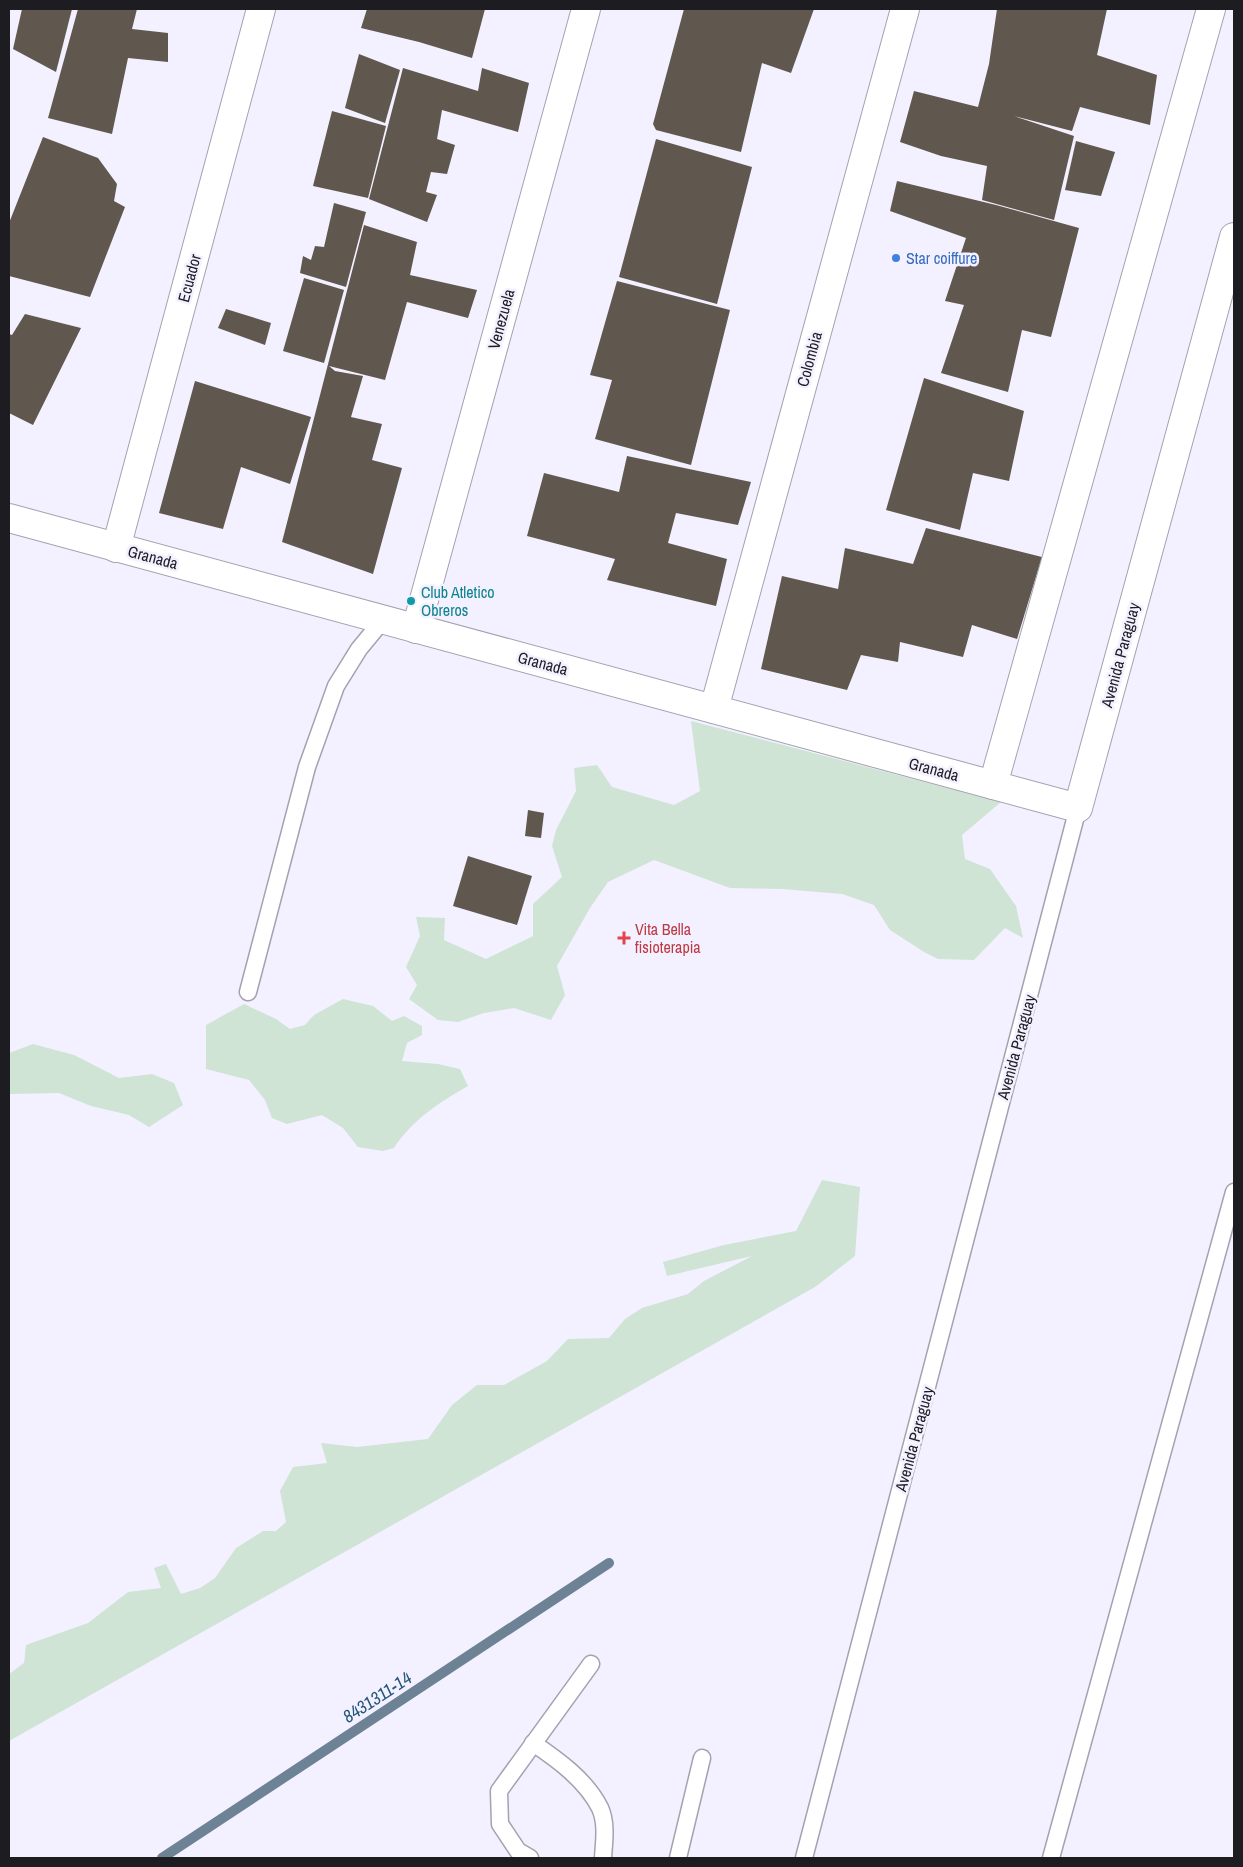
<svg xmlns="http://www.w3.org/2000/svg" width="1243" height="1867" font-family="'Archivo Narrow',sans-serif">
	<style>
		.green { fill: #cfe4d5 }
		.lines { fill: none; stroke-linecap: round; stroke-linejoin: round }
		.stream { stroke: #6d8294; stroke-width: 10 }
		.building { fill: #60574e }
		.service-casing { stroke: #a4a2af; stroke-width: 19 }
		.minor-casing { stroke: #a4a2af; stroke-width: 30 }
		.service { stroke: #fff; stroke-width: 16 }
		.minor { stroke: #fff; stroke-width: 28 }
		.shop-dot { fill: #3f7fe0; stroke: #f3f1ff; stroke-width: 2 }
		.culture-dot { fill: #0f9aa8; stroke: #f3f1ff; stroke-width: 2 }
		.health-dot { fill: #e0444e; stroke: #f3f1ff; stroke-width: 2 }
		.labels { text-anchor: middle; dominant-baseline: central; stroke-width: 5; stroke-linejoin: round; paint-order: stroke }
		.shop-label { font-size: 16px; fill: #366cbe; stroke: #f3f1ff; text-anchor: start }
		.street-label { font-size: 16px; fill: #1d1c21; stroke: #f3f1ff }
		.culture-label { font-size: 16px; fill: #0d838f; stroke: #f3f1ff; text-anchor: start }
		.health-label { font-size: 16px; fill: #be3a42; stroke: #f3f1ff; text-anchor: start }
		.water-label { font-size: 18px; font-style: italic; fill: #265679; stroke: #f3f1ff }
	</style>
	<rect width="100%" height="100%" fill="#f3f1ff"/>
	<g class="green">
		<polygon points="691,721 1001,802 962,835 965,859 990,869 1016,906 1023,938 1005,928 974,960 938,959 924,952 890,930 874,905 842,894 782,889 730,888 654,860 608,882 590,908 557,966 565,995 551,1020 514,1008 484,1013 458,1022 438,1020 409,999 417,985 406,967 420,936 416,917 445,918 444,940 486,959 533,936 533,904 562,877 552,846 556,830 576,791 574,768 597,765 612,787 674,805 700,791"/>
		<path d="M343,999L373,1006L392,1021L404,1016L422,1026V1035L407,1043L402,1061L438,1064L460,1069L468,1086C440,1102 412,1120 394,1148L383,1151L358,1147L343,1128L322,1115L287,1124L272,1118L265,1100L249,1080L206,1069V1025L244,1004L276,1019L290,1029L305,1025L314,1015Z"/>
		<polygon points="33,1044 74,1055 119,1078 152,1074 174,1083 183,1105 149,1127 129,1115 91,1106 59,1093 9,1094 9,1053"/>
		<polygon points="822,1180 860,1187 855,1256 815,1287 9,1741 9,1674 24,1663 26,1645 88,1623 128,1592 161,1588 154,1568 166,1564 181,1594 200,1588 215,1578 236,1548 263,1531 276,1531 286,1522 280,1491 293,1467 327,1463 321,1443 357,1447 428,1439 452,1405 477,1385 504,1385 547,1361 568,1339 609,1338 625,1319 642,1308 688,1294 704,1281 752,1256 667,1276 663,1262 724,1245 796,1231"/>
	</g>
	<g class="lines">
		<polyline class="stream" points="162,1858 609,1563"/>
	</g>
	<g class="building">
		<polygon points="22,9 72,9 56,72 13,49"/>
		<polygon points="78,9 137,9 132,29 168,33 168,62 128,58 112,134 48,118"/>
		<polygon points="367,9 426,9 425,16 426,9 485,9 472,58 419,42 361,28"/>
		<polygon points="684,9 814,9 791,73 762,63 741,152 656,130 653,124"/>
		<polygon points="997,9 1107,9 1097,55 1157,75 1150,125 1080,107 1072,131 1014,116 1074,136 1054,220 982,200 987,166 941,156 900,142 914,91 978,107 989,64"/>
		<polygon points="359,54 400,70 385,123 345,108"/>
		<polygon points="403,68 478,91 482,68 529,83 518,132 442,110 437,139 455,145 447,174 431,172 426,192 437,195 427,222 369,199"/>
		<polygon points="332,111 386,126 368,198 313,186"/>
		<polygon points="43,137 98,158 117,184 114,201 125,207 90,297 9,276 9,223"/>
		<polygon points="656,139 752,167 717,304 619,277"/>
		<polygon points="1076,141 1115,152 1101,196 1065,190"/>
		<polygon points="897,181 996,205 1079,228 1051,337 1022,330 1008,392 941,373 964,305 945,301 966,238 890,211"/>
		<polygon points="334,203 366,212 346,287 300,273 303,256 311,260 315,246 324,247"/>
		<polygon points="364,225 417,242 410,275 477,290 468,318 407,302 385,380 329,366 335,371 363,376 351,417 382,424 372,460 402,468 373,574 282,542"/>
		<polygon points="304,278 344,290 324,363 283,351"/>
		<polygon points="617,281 730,310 691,465 595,439 612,380 590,375"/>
		<polygon points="226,309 271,323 265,345 218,328"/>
		<polygon points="25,314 81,328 33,425 9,413 9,334 12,335"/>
		<polygon points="924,378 1024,411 1009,481 973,473 960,530 886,510"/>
		<polygon points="195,381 311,417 290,484 241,467 223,529 159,513"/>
		<polygon points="627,456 751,482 738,525 676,513 668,543 727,559 716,606 607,580 615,559 527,536 544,473 619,492"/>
		<polygon points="926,528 1042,557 1017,639 972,625 963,657 900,642 898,662 861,655 847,690 761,669 782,576 838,589 845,548 913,564"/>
		<polygon points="528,810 544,813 541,838 525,836"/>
		<polygon points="468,856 532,876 517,925 453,906"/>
	</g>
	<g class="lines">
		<g class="service-casing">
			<g id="service">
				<polyline points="248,992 307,767 336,686 359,649 383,620"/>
				<path d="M533,1743C558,1760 586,1780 600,1808C607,1823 604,1842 603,1858"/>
				<polyline points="530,1858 518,1851 500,1824 499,1791 591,1664"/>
				<polyline points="678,1858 702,1758"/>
				<polyline points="804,1858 1078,808"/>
				<polyline points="1051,1858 1234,1192"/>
			</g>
		</g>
		<g class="minor-casing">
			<g id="minor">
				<polyline points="9,518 1078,808 1234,237"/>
				<polyline points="116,548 261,9"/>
				<polyline points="416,629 586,9"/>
				<polyline points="714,709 905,9"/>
				<polyline points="993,785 1211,9"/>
			</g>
		</g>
		<use href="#service" class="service"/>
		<use href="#minor" class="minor"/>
	</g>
	<circle class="shop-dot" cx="896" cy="258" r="5"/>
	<circle class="culture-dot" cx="411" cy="601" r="5"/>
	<path class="health-dot" d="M621.5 930.5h5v5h5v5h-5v5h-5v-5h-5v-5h5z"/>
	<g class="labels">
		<g class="shop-label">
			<text x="906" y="258">Star coiffure</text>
		</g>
		<g class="street-label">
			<text transform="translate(189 278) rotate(-75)">Ecuador</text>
			<text transform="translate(501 319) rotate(-75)">Venezuela</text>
			<text transform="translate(809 359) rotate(-75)">Colombia</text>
			<text transform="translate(153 557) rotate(15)">Granada</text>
			<text transform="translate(1120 655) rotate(-75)">Avenida Paraguay</text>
			<text transform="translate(543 663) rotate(15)">Granada</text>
			<text transform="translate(934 769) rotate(15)">Granada</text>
			<text transform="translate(1016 1047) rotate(-75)">Avenida Paraguay</text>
			<text transform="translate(914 1439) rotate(-75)">Avenida Paraguay</text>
		</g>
		<g class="culture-label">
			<text x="421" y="592">Club Atletico<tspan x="421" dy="18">Obreros</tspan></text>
		</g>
		<g class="health-label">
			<text x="635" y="929">Vita Bella<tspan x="635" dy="18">fisioterapia</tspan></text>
		</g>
		<g class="water-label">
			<text transform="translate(377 1697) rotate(-33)">8431311-14</text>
		</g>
	</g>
	<rect width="1243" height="1867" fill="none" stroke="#1d1c21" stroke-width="20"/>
</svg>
